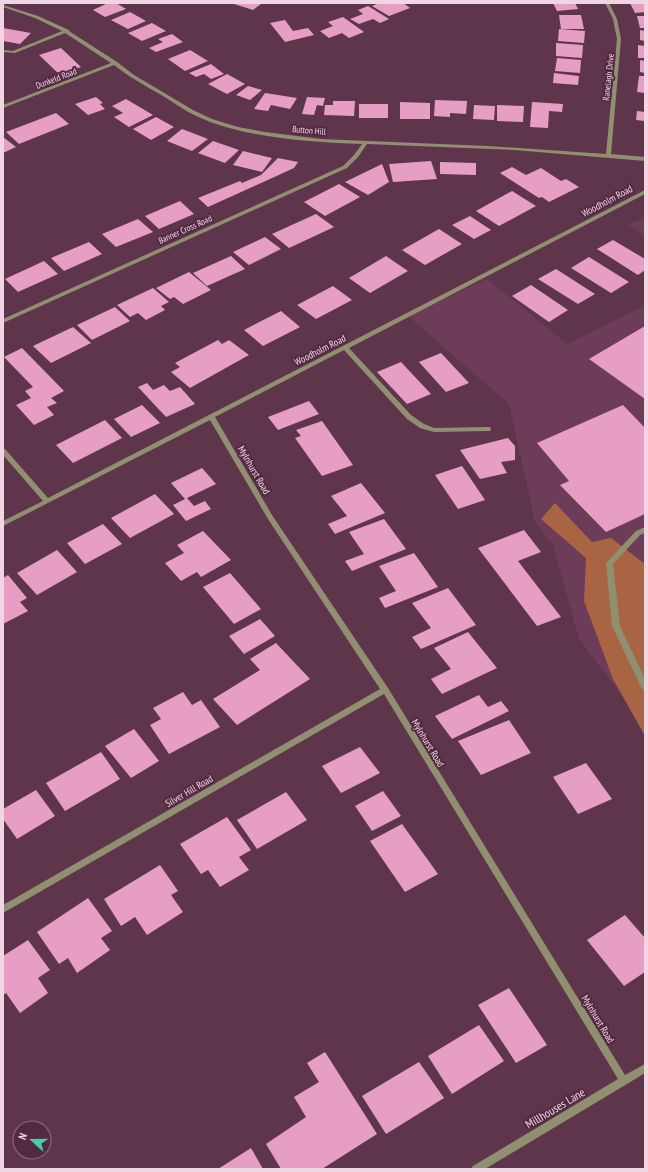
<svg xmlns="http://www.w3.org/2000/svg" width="648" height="1172" font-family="'PT Sans Narrow',sans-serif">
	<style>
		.built { fill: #6d3c58 }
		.forest { fill: #a86443 }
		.building { fill: #e79ec5 }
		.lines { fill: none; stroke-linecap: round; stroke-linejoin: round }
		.minor { fill: #908f70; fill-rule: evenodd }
		.labels { text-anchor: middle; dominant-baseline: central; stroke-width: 4; stroke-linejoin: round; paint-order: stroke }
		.far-street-label { font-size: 9px; fill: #f0d5e3; stroke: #532a42 }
		.street-label { font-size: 10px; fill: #f0d5e3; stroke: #532a42 }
		.near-street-label { font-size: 12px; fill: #f0d5e3; stroke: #532a42 }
	</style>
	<rect width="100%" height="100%" fill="#5f354c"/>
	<g class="built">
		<polygon points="645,217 645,236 628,225"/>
		<polygon points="487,279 567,344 645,305 645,726 579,639 553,545 535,522 509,404 408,316"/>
	</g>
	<polygon class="forest" points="555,503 592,542 611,538 645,564 645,736 613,679 584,601 586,558 541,519"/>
	<g class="building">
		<polygon points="108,3 116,3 126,9 105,17 93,10"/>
		<polygon points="231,3 258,3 261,4 253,10"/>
		<polygon points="379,3 403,3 410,8 389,16 372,6"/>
		<polygon points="553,3 575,3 578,9 557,11"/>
		<polygon points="630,3 645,3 645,12 635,13"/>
		<polygon points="368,6 389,19 380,23 373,19 359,24 350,19 363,14 358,10"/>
		<polygon points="130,12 146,21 128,29 111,20"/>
		<polygon points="559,15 581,15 584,29 561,29"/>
		<polygon points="637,16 645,16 645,28 640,28"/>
		<polygon points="343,17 364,32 349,38 342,33 329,38 320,31 333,26 328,22"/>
		<polygon points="285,20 293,31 308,28 314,35 285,42 270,23"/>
		<polygon points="152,23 166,31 142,41 128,33"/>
		<polygon points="3,28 31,33 20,44 3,41"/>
		<polygon points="559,29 585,31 584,43 558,41"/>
		<polygon points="640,30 645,31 645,41 640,40"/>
		<polygon points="172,34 183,42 156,52 149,48 163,42 158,39"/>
		<polygon points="556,43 583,45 582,58 556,56"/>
		<polygon points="638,45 645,46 645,58 638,58"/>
		<polygon points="61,48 81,67 59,74 39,55"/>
		<polygon points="190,50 208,61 185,71 168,59"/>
		<polygon points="557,58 581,60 580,73 555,71"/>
		<polygon points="640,60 645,61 645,73 640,72"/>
		<polygon points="211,64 224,74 211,79 204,74 196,77 189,73"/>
		<polygon points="554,73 579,76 578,85 553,83"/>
		<polygon points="227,74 245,84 227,94 208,84"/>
		<polygon points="639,76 645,76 645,93 637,92"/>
		<polygon points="248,86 262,90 250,100 236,95"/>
		<polygon points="265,93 297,98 290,109 271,105 268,111 254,109"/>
		<polygon points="96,97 103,103 100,104 105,109 88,115 75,104"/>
		<polygon points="307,97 325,98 323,106 317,105 314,115 302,114"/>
		<polygon points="126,99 153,115 129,127 114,117 123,113 112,106"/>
		<polygon points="435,100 467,101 466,114 450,113 450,117 434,116"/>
		<polygon points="333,101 355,101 354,116 324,115 325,105 333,105"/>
		<polygon points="400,102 430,103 430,119 400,119"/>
		<polygon points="532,102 563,104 562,112 549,111 548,128 530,127"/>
		<rect x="359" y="104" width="29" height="14"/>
		<polygon points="474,105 495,106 494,120 473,119"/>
		<polygon points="497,105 524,106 523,122 497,121"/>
		<polygon points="637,111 645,112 645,121 636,120"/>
		<polygon points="56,113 69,124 19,144 6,132"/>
		<polygon points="156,117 174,127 151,140 133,129"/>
		<polygon points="182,129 208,139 192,151 167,141"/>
		<polygon points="3,137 16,147 3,153"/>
		<polygon points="213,141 239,150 225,163 198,153"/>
		<polygon points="243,151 272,158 262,172 233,165"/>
		<polygon points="278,158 298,162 294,168 208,207 198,198 240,181 242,183 261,175"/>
		<polygon points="431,161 437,179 393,182 389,164"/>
		<polygon points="440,162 476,163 476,175 440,174"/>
		<polygon points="382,164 389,182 368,195 345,182"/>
		<polygon points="512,167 526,175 541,168 561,181 566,179 579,187 549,202 542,197 539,198 500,173"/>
		<polygon points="339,184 360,197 325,216 304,202"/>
		<polygon points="512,191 536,206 499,226 476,211"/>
		<polygon points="180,201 194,214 159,229 145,216"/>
		<polygon points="316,214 334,227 289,248 272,234"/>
		<polygon points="470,216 491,230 474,239 452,225"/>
		<polygon points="138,219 153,232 116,247 102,234"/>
		<polygon points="439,229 462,244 425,265 402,250"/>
		<polygon points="265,237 281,249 249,265 233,252"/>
		<polygon points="613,240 645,259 645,270 638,275 597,249"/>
		<polygon points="89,242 102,254 64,271 51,258"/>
		<polygon points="231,256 245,269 207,286 193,273"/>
		<polygon points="386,256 408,271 370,293 349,278"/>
		<polygon points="589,257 629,282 611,293 571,268"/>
		<polygon points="44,261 58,274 18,292 5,279"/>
		<polygon points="556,269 595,294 578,304 538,279"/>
		<polygon points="189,272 211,290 183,304 174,297 170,299 156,288"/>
		<polygon points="531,285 568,310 549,322 512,296"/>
		<polygon points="333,286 352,300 316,319 297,305"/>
		<polygon points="153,288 169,302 161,306 165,310 146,320 138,313 130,317 117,305"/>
		<polygon points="115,307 130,321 92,340 77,325"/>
		<polygon points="281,311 300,327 263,346 244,330"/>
		<polygon points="645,326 645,399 589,359"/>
		<polygon points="73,327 91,343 51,363 33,346"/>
		<polygon points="218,340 222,344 229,340 249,355 190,388 171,372 180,367 175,363"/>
		<polygon points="22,348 64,391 51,398 57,403 47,407 54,415 34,425 16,405 31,398 25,391 33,387 4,357"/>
		<polygon points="441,353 469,383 446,392 419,362"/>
		<polygon points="401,362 431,394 407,404 377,372"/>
		<polygon points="147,383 153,390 164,385 170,391 180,387 195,404 166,417 138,387"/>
		<polygon points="309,401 319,414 278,430 268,417"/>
		<polygon points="142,405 160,423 131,437 114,419"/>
		<polygon points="623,405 645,428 645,514 606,532 560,485 569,481 537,443"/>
		<polygon points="105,420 122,438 73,463 56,445"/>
		<polygon points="322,421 353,465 322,476 295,438 301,436 296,430"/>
		<polygon points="508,438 515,446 515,460 501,462 507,473 480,479 460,450"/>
		<polygon points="462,466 485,500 458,509 435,475"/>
		<polygon points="202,468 216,484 187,498 194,506 205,501 211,509 186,521 173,505 185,499 171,483"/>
		<polygon points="361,483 385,513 335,534 328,524 347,516 331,496"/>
		<polygon points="155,494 174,514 130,538 111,518"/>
		<polygon points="384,519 406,549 352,571 345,561 364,554 349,532"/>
		<polygon points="103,524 122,544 85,564 67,543"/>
		<polygon points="524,530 541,552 518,561 561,617 537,626 478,548"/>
		<polygon points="203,531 231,560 201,577 197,572 181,581 165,563 184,553 177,545"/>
		<polygon points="57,550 77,572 37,595 17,573"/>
		<polygon points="414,553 438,587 385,608 379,598 396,591 379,566"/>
		<polygon points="230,573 261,609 234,624 203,587"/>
		<polygon points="8,575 27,598 20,602 28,611 3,624 3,578"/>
		<polygon points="448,588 476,625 421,649 412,637 431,628 412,603"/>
		<polygon points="260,619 275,636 244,654 229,636"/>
		<polygon points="468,632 497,668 442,694 431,679 451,669 434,648"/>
		<polygon points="276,643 310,679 237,725 213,699 260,670 250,659"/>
		<polygon points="183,692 192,705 201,700 220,727 169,754 150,725 161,719 153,708"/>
		<polygon points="479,695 488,707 501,701 509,711 452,739 435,716"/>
		<polygon points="509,720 531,753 481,775 458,741"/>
		<polygon points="134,729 159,761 131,778 105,746"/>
		<polygon points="360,747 380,773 341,793 322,766"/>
		<polygon points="101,752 120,779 65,811 46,783"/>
		<polygon points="586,763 612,799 578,814 553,777"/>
		<polygon points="36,790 55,816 17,839 3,819 3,809"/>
		<polygon points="383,791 401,816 372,831 355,806"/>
		<polygon points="286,792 307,820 257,849 237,820"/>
		<polygon points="227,817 251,850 239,857 249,870 220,887 208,870 201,874 180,844"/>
		<polygon points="402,824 438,874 405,892 370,841"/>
		<polygon points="160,865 178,891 171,895 183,912 147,935 135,917 121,926 104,899"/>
		<polygon points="88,898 112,931 101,938 110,950 77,973 68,958 59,964 37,932"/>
		<polygon points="625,915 645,938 645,972 624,986 587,940"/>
		<polygon points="28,940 50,970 38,978 48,993 20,1013 6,993 3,995 3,956"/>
		<polygon points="509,988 547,1045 516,1063 478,1005"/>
		<polygon points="479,1025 504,1061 452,1094 428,1056"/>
		<polygon points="325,1052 377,1134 322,1169 281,1169 266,1144 306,1117 294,1097 319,1082 307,1063"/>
		<polygon points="419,1062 444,1098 386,1134 362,1096"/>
		<polygon points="251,1148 263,1169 218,1169"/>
	</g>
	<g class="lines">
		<g class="minor">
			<path d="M605,3H609L617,19L621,39L611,154L645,157V161L514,150L367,144L358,157L347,168L3,323V319L343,166L354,155L362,144C312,142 248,138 203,119C188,113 176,104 163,96C146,86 129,77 114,65L3,108V105L111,63L65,33L15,53L3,52V50L13,51L62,31L35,18L3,7V5L38,16L69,30V31L117,62L134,75L193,110L212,119L238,127L265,132L321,139L488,146L606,154L617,39L613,19Z"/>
			<polygon points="645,190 645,194 349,348 411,415 424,424 434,428 488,427 490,427 491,429 490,431 434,432 420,428 407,419 344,350 215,417 272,515 388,688 625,1075 645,1064 645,1073 627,1084 485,1169 471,1169 473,1166 618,1079 384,694 3,913 3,905 380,689 268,519 210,420 3,526 3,521 43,501 3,455 3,449 5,449 48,498"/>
			<polygon points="645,527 645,533 640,535 613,564 620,626 645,679 645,690 642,689 641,687 612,626 606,563 636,531"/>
		</g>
	</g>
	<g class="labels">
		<g class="far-street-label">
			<text transform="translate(608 77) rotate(-84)">Ranelagh Drive</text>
			<text transform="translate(56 78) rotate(-21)">Dunkeld Road</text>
			<text transform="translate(309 130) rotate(5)">Button Hill</text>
			<text transform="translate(185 229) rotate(-24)">Banner Cross Road</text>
		</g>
		<g class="street-label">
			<text transform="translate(607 201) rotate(-28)">Woodholm Road</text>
			<text transform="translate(320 350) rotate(-27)">Woodholm Road</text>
			<text transform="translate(254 470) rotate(60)">Mylnhurst Road</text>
			<text transform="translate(428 743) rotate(59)">Mylnhurst Road</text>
			<text transform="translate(189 791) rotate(-30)">Silver Hill Road</text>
			<text transform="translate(598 1019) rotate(59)">Mylnhurst Road</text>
		</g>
		<g class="near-street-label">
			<text transform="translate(555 1108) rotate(-31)">Millhouses Lane</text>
		</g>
	</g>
	<rect width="648" height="1172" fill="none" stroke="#f0d5e3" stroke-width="8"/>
	<g transform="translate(32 1140) rotate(291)"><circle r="19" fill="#532a42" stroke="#926e82"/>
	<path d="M0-3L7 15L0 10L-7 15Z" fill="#3fd4a2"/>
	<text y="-6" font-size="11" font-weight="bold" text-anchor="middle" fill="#f0d5e3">N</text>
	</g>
</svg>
